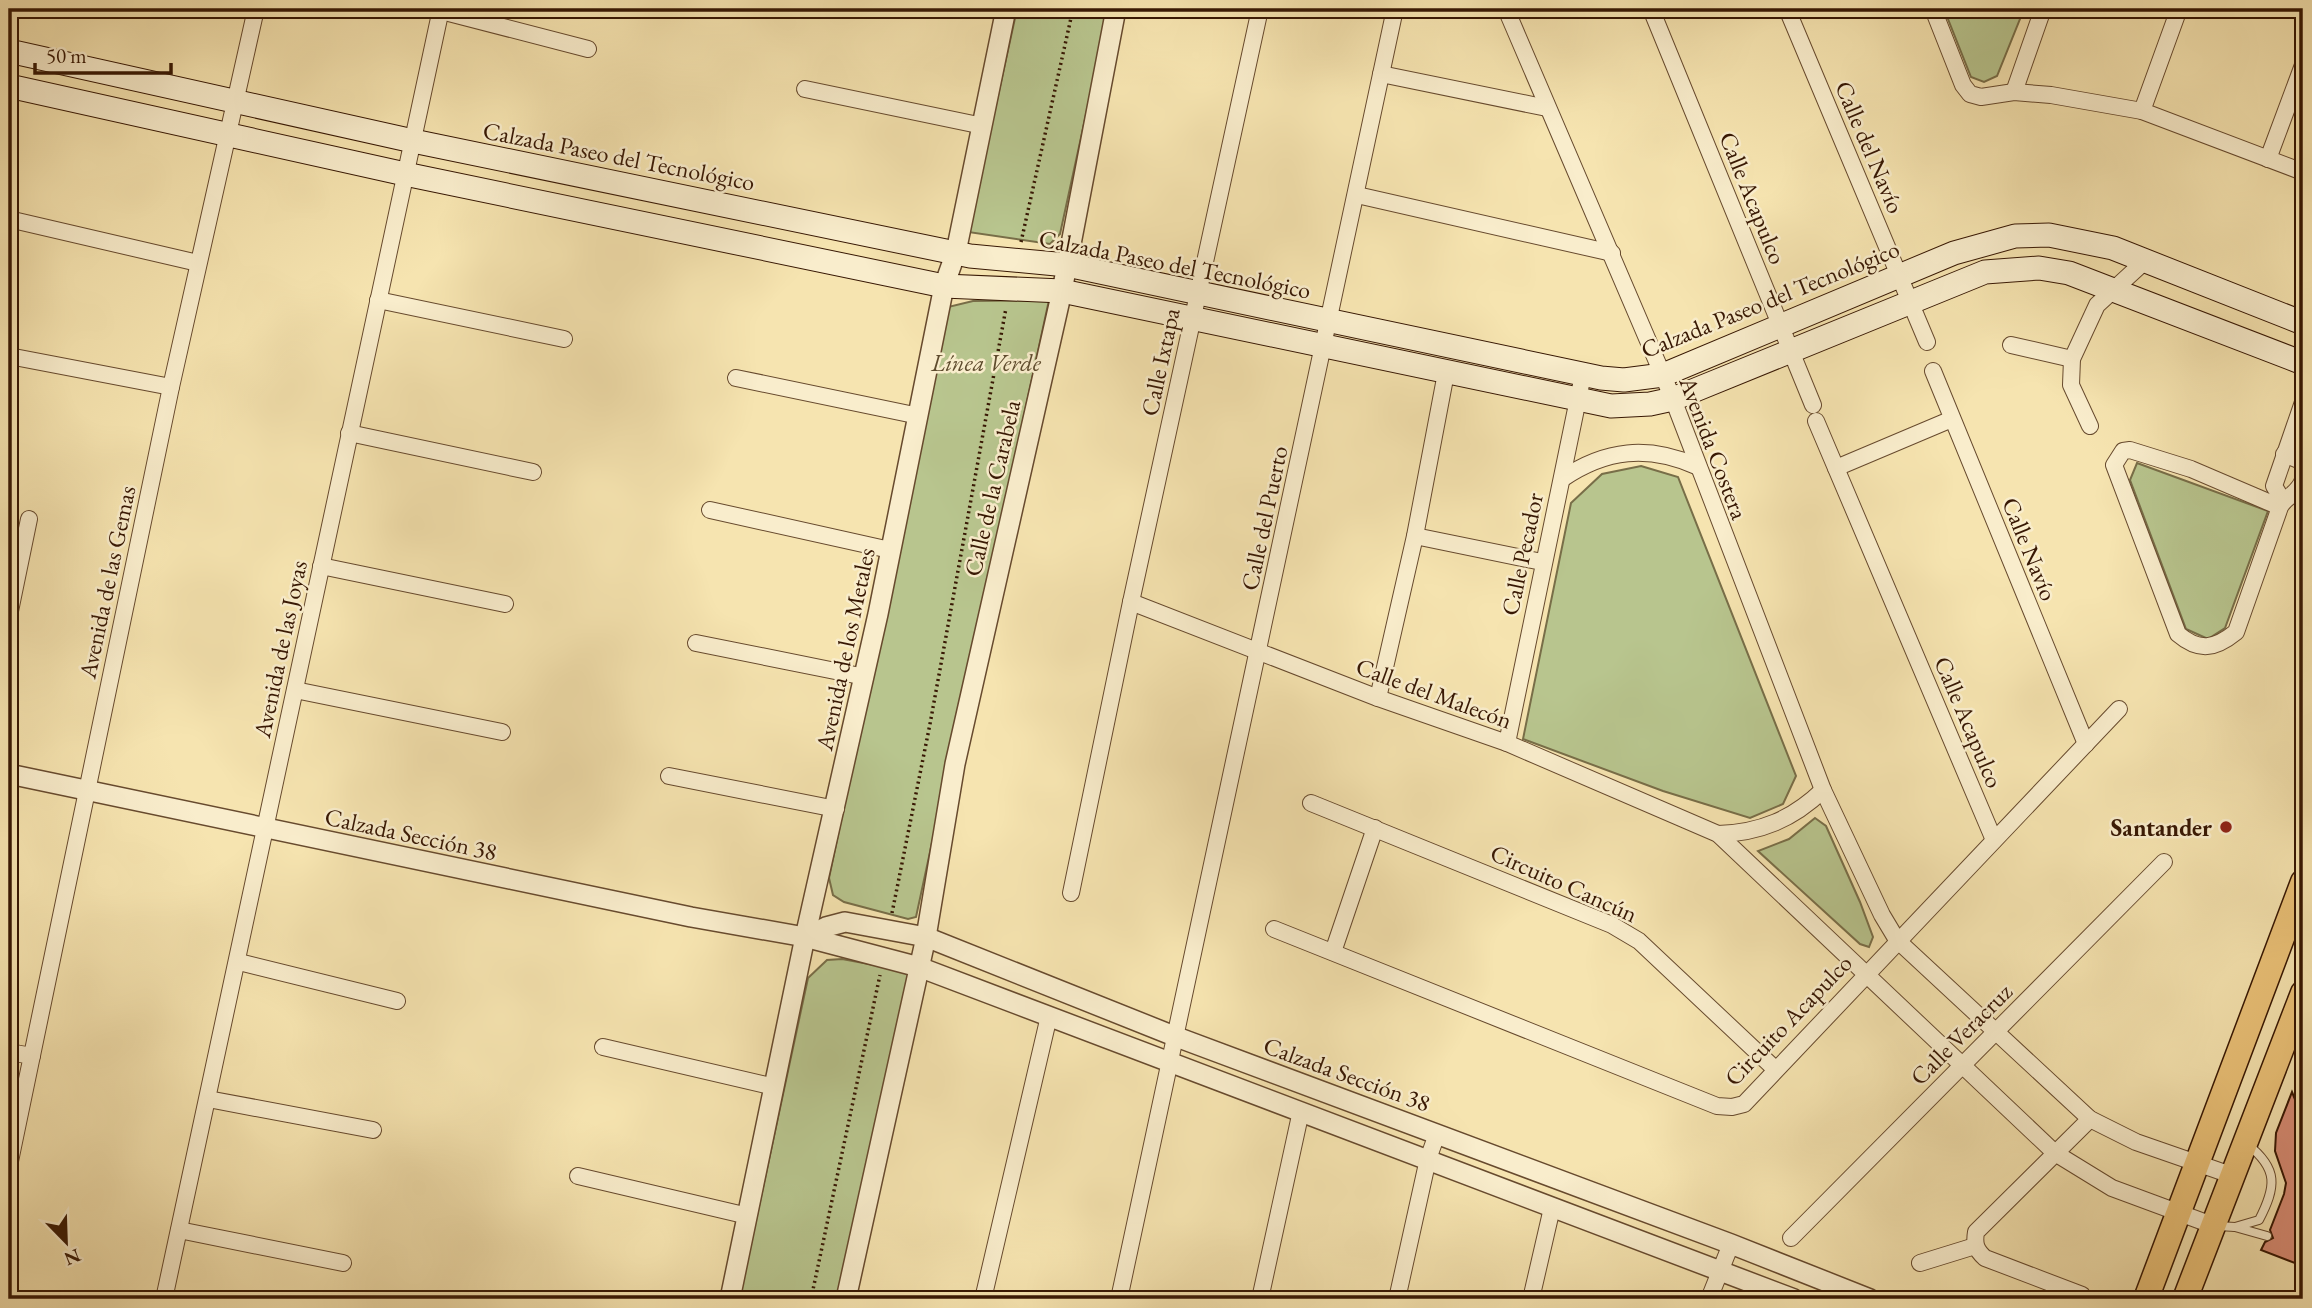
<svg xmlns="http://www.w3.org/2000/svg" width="2312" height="1308" font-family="'EB Garamond',serif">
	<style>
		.green { fill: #b8c58e; stroke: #786e48; stroke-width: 2 }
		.building { fill: #d88c75; stroke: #371703; stroke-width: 2 }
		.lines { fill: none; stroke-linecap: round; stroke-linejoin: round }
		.service-casing { stroke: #674a2e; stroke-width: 10 }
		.minor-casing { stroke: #674a2e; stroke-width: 18 }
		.tertiary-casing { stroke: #674a2e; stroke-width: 22 }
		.secondary-casing { stroke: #371703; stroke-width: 25 }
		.primary-casing { stroke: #371703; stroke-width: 27 }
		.path { stroke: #371703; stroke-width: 3.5; stroke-dasharray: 2 3.5; stroke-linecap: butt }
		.service { stroke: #f9edcc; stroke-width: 8 }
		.minor { stroke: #f9edcc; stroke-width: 16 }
		.tertiary { stroke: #f9edcc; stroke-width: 19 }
		.secondary { stroke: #f9edcc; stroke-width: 23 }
		.primary { stroke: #ebc278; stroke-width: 24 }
		.poi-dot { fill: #8f2418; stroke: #f9edcc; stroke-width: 2.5 }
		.labels { text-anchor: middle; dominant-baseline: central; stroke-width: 5; stroke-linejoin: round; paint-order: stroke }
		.street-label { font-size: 24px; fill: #371703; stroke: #f9edcc }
		.park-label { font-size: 24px; font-style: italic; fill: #5e4b2d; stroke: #f9edcc }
		.poi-label { font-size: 24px; font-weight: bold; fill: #371703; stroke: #f9edcc; text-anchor: end }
	</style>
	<rect width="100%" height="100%" fill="#f6e4b0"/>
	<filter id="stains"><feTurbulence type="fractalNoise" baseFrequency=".00286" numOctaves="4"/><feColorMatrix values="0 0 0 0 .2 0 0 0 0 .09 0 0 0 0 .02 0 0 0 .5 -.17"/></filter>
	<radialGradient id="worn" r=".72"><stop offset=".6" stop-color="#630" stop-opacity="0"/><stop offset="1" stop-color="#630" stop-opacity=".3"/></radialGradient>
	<g class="green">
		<polygon points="1017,9 1109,9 1060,234 1050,244 968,232"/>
		<polygon points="1944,9 2024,9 1997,76 1984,82 1971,77"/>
		<polygon points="1049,300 916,917 908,919 844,902 833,895 829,878 948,307 973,301"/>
		<polygon points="2137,463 2268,511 2225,628 2208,639 2186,629 2130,480"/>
		<polygon points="1641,466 1678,477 1796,776 1783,804 1750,818 1663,791 1523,739 1571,503 1602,474"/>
		<polygon points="1815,818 1826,826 1860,902 1873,937 1869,947 1860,944 1758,851 1789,839"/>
		<polygon points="842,959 912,972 841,1299 739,1299 808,978 827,960"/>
	</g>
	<polygon class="building" points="2292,1092 2303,1119 2303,1254 2300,1265 2261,1250 2265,1242 2273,1238 2270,1230 2284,1194 2286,1183 2275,1151 2276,1133"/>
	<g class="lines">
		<g class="service-casing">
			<g id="service">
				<path d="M2218,1226L2235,1227L2259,1220C2276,1187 2279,1169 2247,1144"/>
				<polyline points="2235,1227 2267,1236"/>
			</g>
		</g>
		<g class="minor-casing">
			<g id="minor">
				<polyline points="1506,9 1673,399 1823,790 1882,915 1897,940 2090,1119 2136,1142 2231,1175"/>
				<polyline points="1651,9 1813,405"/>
				<polyline points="1787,9 1927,342"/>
				<polyline points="1933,9 1963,85 1970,94 1981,97 2014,92 2051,95 2142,111 2303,172"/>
				<polyline points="441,11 588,49"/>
				<polyline points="1381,74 1547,108"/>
				<polyline points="805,89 983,126"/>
				<polyline points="2014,92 2043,9"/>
				<polyline points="2142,111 2179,9"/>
				<polyline points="2268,159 2303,65"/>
				<polyline points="1357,195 1612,253"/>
				<polyline points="13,220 198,263"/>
				<polyline points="378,300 564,339"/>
				<polyline points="2011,345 2072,359"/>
				<polyline points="9,356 171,387"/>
				<polyline points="1933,371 2086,744"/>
				<polyline points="736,378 919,416"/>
				<polyline points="1816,421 1994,840"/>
				<polyline points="2090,426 2071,385 2072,359 2097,305 2146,260"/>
				<polyline points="349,433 533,472"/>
				<polyline points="2284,454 2303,462"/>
				<polyline points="1836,468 1952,419"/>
				<path d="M1562,479C1606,449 1648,445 1696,466"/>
				<polyline points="2283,501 2274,486 2303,402"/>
				<path d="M2280,507L2191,469L2130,450L2123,451L2114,465L2178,634C2199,652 2215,649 2236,632L2280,507C2286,496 2297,495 2303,480"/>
				<polyline points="710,510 890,550"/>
				<polyline points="1415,536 1542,562"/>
				<polyline points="321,566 505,604"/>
				<polyline points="1131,602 1378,698 1507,743 1718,834 2055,1153 2112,1188 2212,1225"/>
				<polyline points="9,616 29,519"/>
				<polyline points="696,643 865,677"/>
				<polyline points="295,690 502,732"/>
				<polyline points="1378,698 1415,536 1446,373"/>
				<polyline points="1507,743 1583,375"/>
				<polyline points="669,776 836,809"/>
				<polyline points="1311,803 1612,925 1639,941 1775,1069"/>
				<path d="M1718,834C1760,833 1793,819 1823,790"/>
				<polyline points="1071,893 1131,602 1260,9"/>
				<polyline points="1274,929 1717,1106 1732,1107 1744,1104 2119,709"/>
				<polyline points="1333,952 1375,828"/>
				<polyline points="239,962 397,1001"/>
				<polyline points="603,1047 775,1087"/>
				<polyline points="9,1052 32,1056"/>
				<polyline points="208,1099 373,1130"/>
				<polyline points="9,1166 171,387 256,9"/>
				<polyline points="578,1176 748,1216"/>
				<polyline points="179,1230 343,1263"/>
				<polyline points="1791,1238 2164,862"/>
				<polyline points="1920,1263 1975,1246"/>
				<path d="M2082,1295L1985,1258C1976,1250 1974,1244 1976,1232L2090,1119"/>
				<polyline points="164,1299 441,9"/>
				<polyline points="537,1299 538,1299"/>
				<polyline points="983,1299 1049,1016"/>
				<polyline points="1119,1299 1395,9"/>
				<polyline points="1260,1299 1301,1111"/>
				<polyline points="1397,1299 1428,1159 1437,1134"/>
				<polyline points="1531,1299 1552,1208"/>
				<polyline points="1709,1299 1731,1244"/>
			</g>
		</g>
		<g class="tertiary-casing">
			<g id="tertiary">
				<polyline points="9,774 691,917 805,937 919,967 1794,1299"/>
				<polyline points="805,937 826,927 845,922 926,937 1174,1036 1731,1244 1870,1299"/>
				<polyline points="730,1299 805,937 878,614 944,286 956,252 1006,9"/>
				<polyline points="846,1299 926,937 955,764 1062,291 1116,9"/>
			</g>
		</g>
		<g class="secondary-casing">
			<g id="secondary">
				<polyline points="9,51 413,141 970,256 1067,265 1601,378 1624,380 1663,375 1954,253 2015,236 2049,235 2113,248 2303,323"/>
				<polyline points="9,86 405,174 944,286 1062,291 1611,406 1650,404 1673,399 1985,272 2039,268 2069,273 2303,363"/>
			</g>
		</g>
		<g class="primary-casing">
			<g id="primary">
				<polyline points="2146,1299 2303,882"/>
				<polyline points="2185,1299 2303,993"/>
			</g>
		</g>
		<g class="path">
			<polyline points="1021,242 1073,9"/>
			<polyline points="892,913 930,724 1006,308"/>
			<polyline points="811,1299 880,975"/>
		</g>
		<use href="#service" class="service"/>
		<use href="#minor" class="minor"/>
		<use href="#tertiary" class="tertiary"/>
		<use href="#secondary" class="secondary"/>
		<use href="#primary" class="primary"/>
	</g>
	<circle class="poi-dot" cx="2226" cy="827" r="7"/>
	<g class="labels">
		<g class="street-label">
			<text transform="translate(1870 147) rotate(67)">Calle del Navío</text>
			<text transform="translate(619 156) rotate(11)">Calzada Paseo del Tecnológico</text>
			<text transform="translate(1753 198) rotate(68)">Calle Acapulco</text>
			<text transform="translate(1175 264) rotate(11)">Calzada Paseo del Tecnológico</text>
			<text transform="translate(1770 299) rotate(-22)">Calzada Paseo del Tecnológico</text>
			<text transform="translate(1160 362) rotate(-78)">Calle Ixtapa</text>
			<text transform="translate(1714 448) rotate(69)">Avenida Costera</text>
			<text transform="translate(992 488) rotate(-77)">Calle de la Carabela</text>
			<text transform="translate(1264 518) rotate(-78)">Calle del Puerto</text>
			<text transform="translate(2030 549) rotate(68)">Calle Navío</text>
			<text transform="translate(1522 554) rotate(-78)">Calle Pecador</text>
			<text transform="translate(107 582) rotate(-78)">Avenida de las Gemas</text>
			<text transform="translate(280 649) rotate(-78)">Avenida de las Joyas</text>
			<text transform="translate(845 649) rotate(-78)">Avenida de los Metales</text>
			<text transform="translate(1434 693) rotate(20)">Calle del Malecón</text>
			<text transform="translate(1969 722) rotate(67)">Calle Acapulco</text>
			<text transform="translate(411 834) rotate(12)">Calzada Sección 38</text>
			<text transform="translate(1564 883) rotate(24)">Circuito Cancún</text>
			<text transform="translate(1788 1020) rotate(-46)">Circuito Acapulco</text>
			<text transform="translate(1961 1034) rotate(-45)">Calle Veracruz</text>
			<text transform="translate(1347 1074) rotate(20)">Calzada Sección 38</text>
		</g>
		<g class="park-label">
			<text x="986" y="362">Línea Verde</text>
		</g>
		<g class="poi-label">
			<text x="2212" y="827">Santander</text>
		</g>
	</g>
	<rect width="2312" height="1308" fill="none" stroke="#f6e4b0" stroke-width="35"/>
	<rect x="10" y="10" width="2291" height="1287" fill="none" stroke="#371703" stroke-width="3.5"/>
	<rect x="18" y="18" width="2277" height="1273" fill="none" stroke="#371703" stroke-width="2"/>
	<g transform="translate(66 1242) rotate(157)" stroke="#f9edcc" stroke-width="5" paint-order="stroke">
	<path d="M0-5L12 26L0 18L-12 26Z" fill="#371703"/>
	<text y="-10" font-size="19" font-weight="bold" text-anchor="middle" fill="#371703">N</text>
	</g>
	<path d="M35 63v10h136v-10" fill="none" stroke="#371703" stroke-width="3.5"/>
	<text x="46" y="63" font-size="21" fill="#371703" stroke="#f9edcc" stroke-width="5" paint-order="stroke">50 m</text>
	<rect width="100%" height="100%" filter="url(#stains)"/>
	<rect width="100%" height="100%" fill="url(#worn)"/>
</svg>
